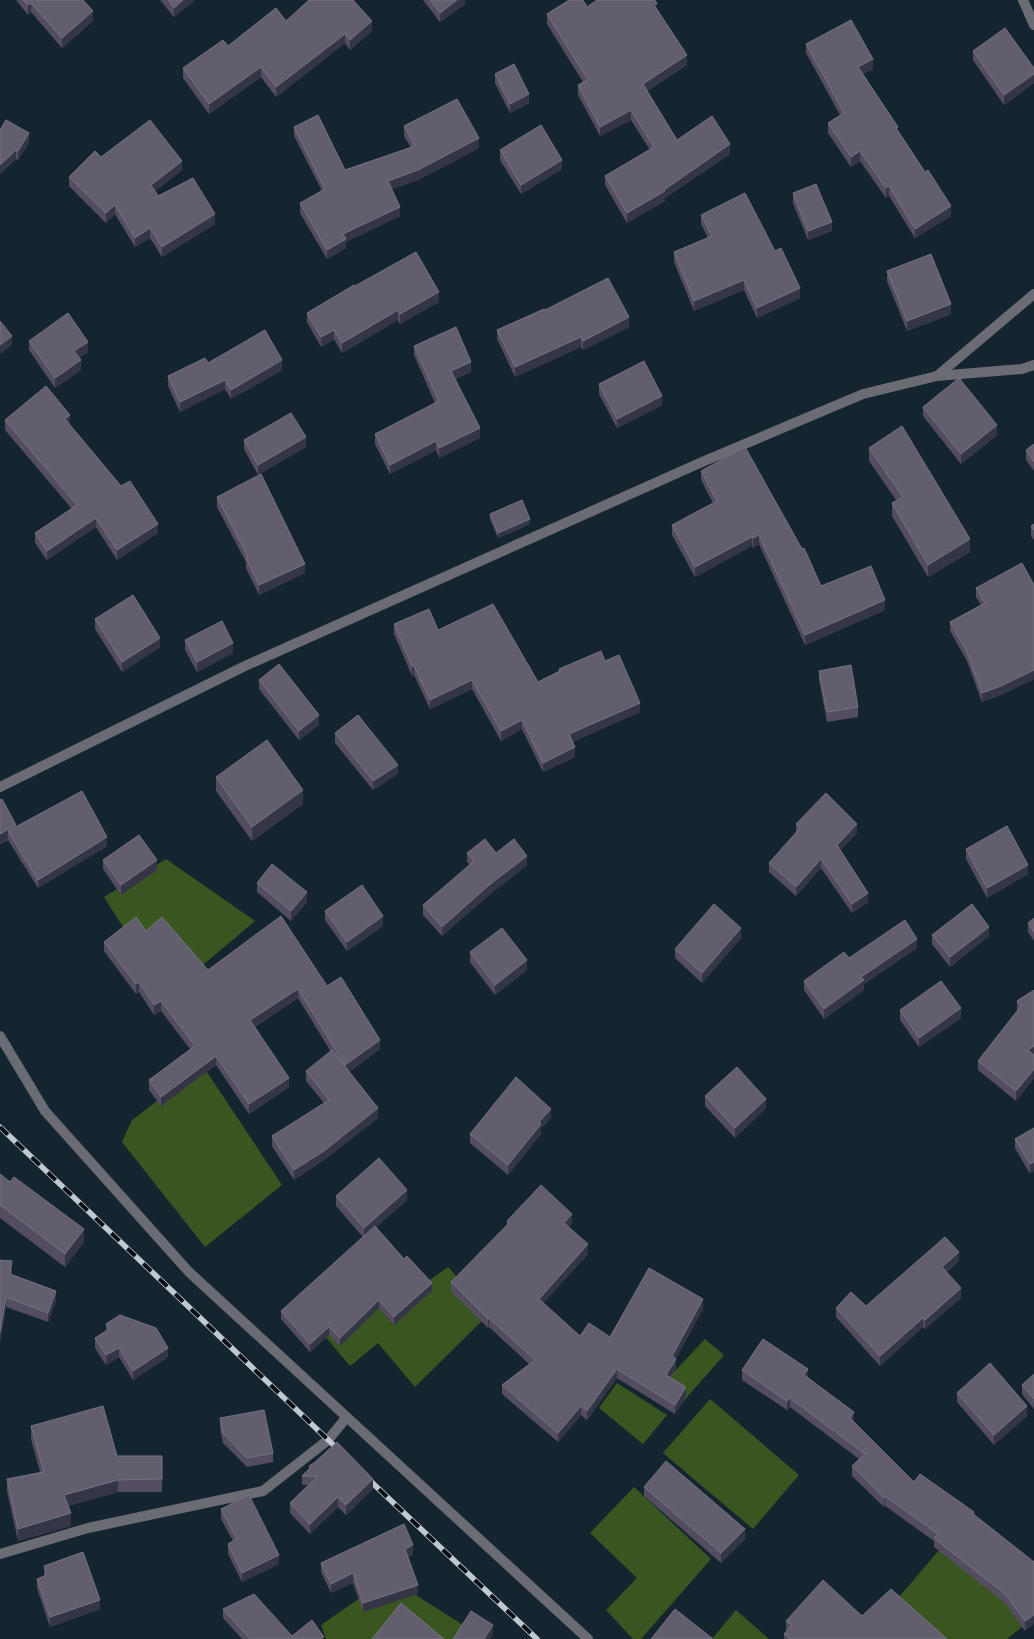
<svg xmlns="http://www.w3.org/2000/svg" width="1034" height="1639" font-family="'DM Sans',sans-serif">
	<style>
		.forest { fill: #395620 }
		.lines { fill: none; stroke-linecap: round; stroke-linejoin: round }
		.street { stroke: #6b6b74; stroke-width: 10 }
		.rail-casing { stroke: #bec9d2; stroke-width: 5.5 }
		.rail { stroke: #070d12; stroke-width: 4; stroke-dasharray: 11; stroke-linecap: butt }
		.wall { fill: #534d5f }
		.shaded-wall { fill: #343646 }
		.building { fill: #625e6e; stroke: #757382 }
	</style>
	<rect width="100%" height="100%" fill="#152530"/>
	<g class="forest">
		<polygon points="166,859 255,921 192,974 144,960 104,897"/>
		<polygon points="203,1066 282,1185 205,1247 122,1142 132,1120"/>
		<polygon points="448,1267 490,1313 415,1387 378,1343 350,1366 303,1310 393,1306"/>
		<polygon points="705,1339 724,1355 681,1404 657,1390"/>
		<polygon points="617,1383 667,1415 643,1444 599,1408"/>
		<polygon points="710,1399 799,1475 753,1529 663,1453"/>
		<polygon points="634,1487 711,1559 641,1639 633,1639 606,1610 637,1578 590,1533"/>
		<polygon points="953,1534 1033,1618 1007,1639 919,1639 887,1611"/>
		<polygon points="389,1578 485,1639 326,1639 321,1625"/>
		<polygon points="736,1610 769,1639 712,1639"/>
	</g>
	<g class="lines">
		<g class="street">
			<polyline points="1023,0 1034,25"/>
			<polyline points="937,376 1034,294"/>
			<polyline points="0,787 245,666 702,462 863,394 937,376 1022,369 1034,365"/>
			<polyline points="0,1036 45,1111 189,1272 588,1639"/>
			<polyline points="0,1554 88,1528 263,1491 328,1440 346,1418"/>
		</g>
		<g class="rail-casing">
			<g id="rail">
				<polyline points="0,1127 344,1455"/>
				<polyline points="363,1474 537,1639"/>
			</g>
		</g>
		<use href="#rail" class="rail"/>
	</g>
	<g class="wall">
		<polygon points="16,0 83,0 93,21 62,48 31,12 28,15"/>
		<polygon points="160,0 194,0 194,1 174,17"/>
		<polygon points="423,0 465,0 465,4 440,22"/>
		<polygon points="587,7 657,9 687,65 647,91 677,140 730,154 665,198 665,201 627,223 605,185 605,176 650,150 631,120 600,136 578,95 578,85 583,82 547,24 547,14"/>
		<polygon points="286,21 372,31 350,50 345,43 276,97 261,77 209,114 183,78 183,68 228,46"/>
		<polygon points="806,44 873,69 863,74 951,216 915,238 889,196 886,198 860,161 851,167 828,133 828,123 840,115 806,53"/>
		<polygon points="973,51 1034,68 1034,83 1004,105 973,60"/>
		<polygon points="495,74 529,103 510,113 495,83"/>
		<polygon points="404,126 479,148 418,180 391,189 400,216 346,242 346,248 327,259 300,213 300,203 322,191 294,136 294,127 345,170 411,148 404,136"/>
		<polygon points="0,130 29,142 18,160 16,159 0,174"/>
		<polygon points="500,150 562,169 521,194 500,160"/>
		<polygon points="101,157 182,170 155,191 158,196 215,224 162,257 150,238 135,247 115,214 106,223 69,186 69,177"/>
		<polygon points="793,193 832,231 808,240 793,203"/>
		<polygon points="701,215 775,251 800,298 757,318 744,290 694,311 674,262 674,252 708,238 701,224"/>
		<polygon points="887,271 951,314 907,331 887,281"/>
		<polygon points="355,286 439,302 400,324 398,320 342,353 334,339 321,347 307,322 307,313"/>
		<polygon points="545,310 629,327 583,350 581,347 515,377 497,339 497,330"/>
		<polygon points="29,341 88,352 79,358 81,370 55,388 29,350"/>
		<polygon points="414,346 471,372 455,379 480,438 439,458 436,450 390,474 375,444 375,434 435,403 414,355"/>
		<polygon points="208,363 282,370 231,399 225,389 180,412 168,386 168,376"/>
		<polygon points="599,384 662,405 617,428 599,394"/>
		<polygon points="923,407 997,435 961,464 923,416"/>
		<polygon points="5,420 70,424 69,425 158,533 117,560 96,527 47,560 35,543 35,533 72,509 5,430"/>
		<polygon points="244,440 306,447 258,475 244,449"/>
		<polygon points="1034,444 1034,471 1026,460 1026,450"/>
		<polygon points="869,448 970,552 928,577 892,516 892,503 896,500 869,461"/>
		<polygon points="701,471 821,586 885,610 805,645 759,544 753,548 752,546 695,577 672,535 672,525 713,503 701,480"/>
		<polygon points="217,497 305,573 259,595 246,568 246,562 217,507"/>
		<polygon points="490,514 530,524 498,538 490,519"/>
		<polygon points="1034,524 1034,540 1031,536 1031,526"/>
		<polygon points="1034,585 1034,679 1001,695 982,702 967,661 950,631 950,622 981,605 976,597 976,588"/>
		<polygon points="95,619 160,647 122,672 95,629"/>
		<polygon points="394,624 438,630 538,682 559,671 559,669 605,661 640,712 572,742 575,757 543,772 522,729 501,741 472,689 430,709 414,675 412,676 394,634"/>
		<polygon points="185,640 233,653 197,672 185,650"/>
		<polygon points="819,671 858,707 858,717 827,722 819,680"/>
		<polygon points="259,680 319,725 299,740 259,689"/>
		<polygon points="335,733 398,774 373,790 335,743"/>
		<polygon points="216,777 303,804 252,841 216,791"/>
		<polygon points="0,800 16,827 107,846 38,888 8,840 0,844"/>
		<polygon points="796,824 857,833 840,850 868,902 852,913 821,868 796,896 769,872 769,863 796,833"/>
		<polygon points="966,849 1028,874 987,898 966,859"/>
		<polygon points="467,853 496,853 527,865 489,895 442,936 423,915 423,905 470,865 467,862"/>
		<polygon points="103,860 157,870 121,895 103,869"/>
		<polygon points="257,883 307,902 291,921 257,892"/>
		<polygon points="325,911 383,926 347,951 325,920"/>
		<polygon points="1034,918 1034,941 1028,932 1028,923"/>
		<polygon points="146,931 208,970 327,986 380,1049 349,1072 378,1118 324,1160 294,1180 272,1146 272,1136 324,1103 306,1081 306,1071 331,1052 298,998 255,1027 289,1087 249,1114 216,1065 161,1106 149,1090 149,1080 190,1049 161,1011 154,1015 139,992 136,994 104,951 104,942"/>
		<polygon points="932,935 989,936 950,967 932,944"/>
		<polygon points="741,938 702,983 675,958 675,949"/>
		<polygon points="917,948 864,984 864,990 824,1019 804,990 804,981 849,958"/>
		<polygon points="470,952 527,970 495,995 470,962"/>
		<polygon points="1034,990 1034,1078 1016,1101 978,1070 978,1061 1017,1011 1017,1001"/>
		<polygon points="900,1010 961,1018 919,1047 900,1020"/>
		<polygon points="705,1096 766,1108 735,1138 705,1106"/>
		<polygon points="551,1118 541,1128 541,1134 508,1175 470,1143 470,1134"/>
		<polygon points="1034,1128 1030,1174 1015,1148 1015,1139"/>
		<polygon points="0,1174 84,1242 65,1267 0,1218"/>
		<polygon points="336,1196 407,1200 376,1227 432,1291 394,1325 379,1308 340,1346 329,1335 310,1352 281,1319 281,1311 363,1237 336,1206"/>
		<polygon points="507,1221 572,1223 569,1227 588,1254 543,1303 580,1336 610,1337 703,1309 676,1358 676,1368 671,1378 686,1396 675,1414 617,1378 587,1420 581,1415 558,1442 502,1394 502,1385 529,1364 489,1327 488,1328 451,1291 451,1282 507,1226"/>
		<polygon points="0,1260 12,1271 11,1274 56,1301 48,1322 6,1307 0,1342"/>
		<polygon points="959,1261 947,1272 961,1298 925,1329 923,1327 880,1366 836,1317 836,1308 866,1306"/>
		<polygon points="106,1324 168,1357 133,1380 119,1357 106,1365 95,1348 95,1338 106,1332"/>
		<polygon points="742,1370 808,1378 854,1422 914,1482 974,1514 1034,1562 1025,1631 1005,1603 934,1547 934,1541 885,1506 884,1507 852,1476 852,1466 859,1459 790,1407 787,1410 742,1380"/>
		<polygon points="1034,1374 1034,1409 1022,1394 1022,1385"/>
		<polygon points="957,1393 1027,1416 994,1445 957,1402"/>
		<polygon points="220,1418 273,1453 273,1462 247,1467 223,1443 220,1428"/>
		<polygon points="31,1426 117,1456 162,1456 162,1492 118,1492 68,1506 71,1526 18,1541 7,1491 7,1479 40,1472 31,1439"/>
		<polygon points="309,1466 373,1489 346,1515 338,1507 310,1534 290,1513 290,1503 308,1485 302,1485 302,1476 309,1469"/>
		<polygon points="644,1487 745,1539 721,1563 644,1496"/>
		<polygon points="221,1509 279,1564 242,1582 228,1554 228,1544 233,1541 221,1519"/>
		<polygon points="413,1555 408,1557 418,1594 363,1612 353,1583 331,1593 321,1572 321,1563"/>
		<polygon points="44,1566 100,1609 50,1627 37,1588 37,1579 44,1576"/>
		<polygon points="223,1609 292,1636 324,1639 242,1639 223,1618"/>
		<polygon points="862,1616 947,1639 784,1639 784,1634 787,1630 786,1629 786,1621"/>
	</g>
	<g class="shaded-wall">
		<polygon points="183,0 194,0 194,1 174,17 174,8"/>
		<polygon points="457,0 465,0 465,4 440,22 440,13"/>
		<polygon points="31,3 31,12 28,15 28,5"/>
		<polygon points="93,11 93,21 62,48 62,38"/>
		<polygon points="372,21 372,31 350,50 350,40"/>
		<polygon points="345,34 345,43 276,97 276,87"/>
		<polygon points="687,55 687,65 643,94 643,84"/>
		<polygon points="873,59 873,69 858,77 858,67"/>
		<polygon points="261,67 261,77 209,114 209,104"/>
		<polygon points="1034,74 1034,83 1004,105 1004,95"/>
		<polygon points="529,94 529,103 510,113 510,104"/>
		<polygon points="631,110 631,120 600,136 600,127"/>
		<polygon points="29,133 29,142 18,160 18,151"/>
		<polygon points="479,138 479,148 418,180 388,191 388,181"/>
		<polygon points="730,144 730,154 665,198 665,201 627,223 627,213"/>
		<polygon points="16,150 16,159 0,174 0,165"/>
		<polygon points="860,151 860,161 851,167 851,157"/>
		<polygon points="562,160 562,169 521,194 521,185"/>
		<polygon points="182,161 182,170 151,195 151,185"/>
		<polygon points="889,186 889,196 886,198 886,188"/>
		<polygon points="115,205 115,214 106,223 106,213"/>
		<polygon points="951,206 951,216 915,238 915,229"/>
		<polygon points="400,207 400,216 346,242 346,248 327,259 327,250 343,234"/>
		<polygon points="215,214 215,224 162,257 162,247"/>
		<polygon points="832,222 832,231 808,240 808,231"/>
		<polygon points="150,228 150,238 135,247 135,238"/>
		<polygon points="744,280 744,290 694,311 694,301"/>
		<polygon points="800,288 800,298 757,318 757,308"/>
		<polygon points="439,292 439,302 400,324 400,314"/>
		<polygon points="951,304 951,314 907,331 907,321"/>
		<polygon points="398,310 398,320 342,353 342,343"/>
		<polygon points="629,317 629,327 583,350 583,341"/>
		<polygon points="334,330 334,339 321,347 321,337"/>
		<polygon points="12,336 12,345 0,354 0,345"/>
		<polygon points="581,337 581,347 515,377 515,367"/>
		<polygon points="88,342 88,352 74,361 74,351"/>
		<polygon points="81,360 81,370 55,388 55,378"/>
		<polygon points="282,360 282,370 231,399 231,390"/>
		<polygon points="471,362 471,372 451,381 451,371"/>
		<polygon points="225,380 225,389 180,412 180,402"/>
		<polygon points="662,396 662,405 617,428 617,419"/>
		<polygon points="70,415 70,424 65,429 65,419"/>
		<polygon points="997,425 997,435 961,464 961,454"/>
		<polygon points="480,428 480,438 439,458 439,448"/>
		<polygon points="306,437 306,447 258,475 258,465"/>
		<polygon points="436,441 436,450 390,474 390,465"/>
		<polygon points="96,518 96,527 47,560 47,551"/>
		<polygon points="530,519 530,524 498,538 498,533"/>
		<polygon points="158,524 158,533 117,560 117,550"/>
		<polygon points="759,535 759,544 753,548 753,538"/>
		<polygon points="752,537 752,546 695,577 695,567"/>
		<polygon points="970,539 970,552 928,577 928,565"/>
		<polygon points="305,564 305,573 259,595 259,585"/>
		<polygon points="885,600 885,610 805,645 805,635"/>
		<polygon points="160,638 160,647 122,672 122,662"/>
		<polygon points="233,643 233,653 197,672 197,662"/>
		<polygon points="412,666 414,666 414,675 412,676"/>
		<polygon points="1034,670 1034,679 1001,695 982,702 982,693"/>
		<polygon points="472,680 472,689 430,709 430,700"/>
		<polygon points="640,703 640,712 569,744 569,734"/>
		<polygon points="319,715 319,725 299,740 299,731"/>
		<polygon points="522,720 522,729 501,741 501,731"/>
		<polygon points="575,747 575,757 543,772 543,763"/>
		<polygon points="398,765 398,774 373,790 373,781"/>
		<polygon points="303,790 303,804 252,841 252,827"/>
		<polygon points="857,824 857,833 837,854 837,845"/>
		<polygon points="16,825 16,834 8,831 8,839 0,844 0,834"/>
		<polygon points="107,837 107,846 38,888 38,880"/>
		<polygon points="527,856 527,865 489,895 442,936 442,927 489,885"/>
		<polygon points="821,859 821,868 796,896 796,887"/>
		<polygon points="157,860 157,870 121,895 121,885"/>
		<polygon points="1028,865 1028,874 987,898 987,888"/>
		<polygon points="307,892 307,902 291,921 291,911"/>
		<polygon points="868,893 868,902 852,913 852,904"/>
		<polygon points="383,916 383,926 347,951 347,942"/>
		<polygon points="989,927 989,936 950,967 950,957"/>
		<polygon points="741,928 741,938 702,983 702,973"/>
		<polygon points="917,939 917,948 864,984 864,990 824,1019 824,1009 861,977"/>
		<polygon points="527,960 527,970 495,995 495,985"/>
		<polygon points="139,982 139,992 136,994 136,984"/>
		<polygon points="298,989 298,998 250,1030 250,1020"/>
		<polygon points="161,1001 161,1011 154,1015 154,1005"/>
		<polygon points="961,1008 961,1018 919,1047 919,1038"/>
		<polygon points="380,1040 380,1049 345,1075 345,1065"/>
		<polygon points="1034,1046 1034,1056 1028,1050"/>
		<polygon points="216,1056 216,1065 161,1106 161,1097"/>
		<polygon points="1034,1069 1034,1078 1016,1101 1016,1091"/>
		<polygon points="289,1078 289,1087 249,1114 249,1104"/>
		<polygon points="766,1099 766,1108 735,1138 735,1128"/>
		<polygon points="378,1108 378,1118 324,1160 294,1180 294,1170"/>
		<polygon points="551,1109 551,1118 541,1128 541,1134 508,1175 508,1165 539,1122"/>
		<polygon points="1034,1162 1034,1171 1030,1174 1030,1164"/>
		<polygon points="407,1190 407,1200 364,1238 364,1228"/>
		<polygon points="572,1214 572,1223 564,1232 564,1223"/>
		<polygon points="84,1229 84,1242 65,1267 65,1254"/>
		<polygon points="588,1244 588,1254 539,1308 539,1299"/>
		<polygon points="959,1252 959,1261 942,1276 942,1267"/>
		<polygon points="432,1283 432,1291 394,1325 394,1317"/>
		<polygon points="961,1288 961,1298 925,1329 925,1320"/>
		<polygon points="56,1291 56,1301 48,1322 48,1313"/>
		<polygon points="6,1297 6,1307 0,1342 0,1332"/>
		<polygon points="703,1299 703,1309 672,1365 672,1356"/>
		<polygon points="379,1300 379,1308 340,1346 340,1338"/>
		<polygon points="489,1318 489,1327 488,1328 488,1319"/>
		<polygon points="923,1318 923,1327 880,1366 880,1356"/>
		<polygon points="329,1327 329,1335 310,1352 310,1344"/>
		<polygon points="119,1348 119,1357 106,1365 106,1355"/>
		<polygon points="168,1348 168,1357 133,1380 133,1371"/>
		<polygon points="676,1359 676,1368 666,1384 666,1375"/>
		<polygon points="617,1369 617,1378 587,1420 587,1411"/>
		<polygon points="808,1369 808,1379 804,1375"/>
		<polygon points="686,1387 686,1396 675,1414 675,1405"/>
		<polygon points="790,1398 790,1407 787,1410 787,1401"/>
		<polygon points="581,1406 581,1415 558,1442 558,1433"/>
		<polygon points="1027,1406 1027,1416 994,1445 994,1435"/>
		<polygon points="854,1412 854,1422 850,1418"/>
		<polygon points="373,1479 373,1489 346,1515 346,1505"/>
		<polygon points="118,1480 118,1492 64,1507 64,1495"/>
		<polygon points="885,1496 885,1506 884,1507 884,1498"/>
		<polygon points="338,1497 338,1507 310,1534 310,1524"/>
		<polygon points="71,1513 71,1526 18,1541 18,1529"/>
		<polygon points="745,1529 745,1539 721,1563 721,1553"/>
		<polygon points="413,1545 413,1555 405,1559 405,1549"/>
		<polygon points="279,1555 279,1564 242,1582 242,1573"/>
		<polygon points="353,1573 353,1583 331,1593 331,1584"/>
		<polygon points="418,1585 418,1594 363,1612 363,1603"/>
		<polygon points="100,1600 100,1609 50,1627 50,1617"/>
		<polygon points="1034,1615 1034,1624 1025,1631 1025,1621"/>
		<polygon points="493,1625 493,1634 490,1639 484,1639"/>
	</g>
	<g class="building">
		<polygon points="23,0 83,0 93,11 62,38 31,3 28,5"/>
		<polygon points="168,0 183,0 174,8"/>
		<polygon points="309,0 353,0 372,21 350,40 345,34 276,87 261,67 209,104 183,68 223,40 228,46 276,8 286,21"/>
		<polygon points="430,0 457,0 440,13"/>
		<polygon points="569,0 583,0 587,7 597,0 655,0 657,4 654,5 687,55 643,84 677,140 712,116 730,144 664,190 665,191 627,213 605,176 654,147 631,110 600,127 578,85 588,80 547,14"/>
		<polygon points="851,20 873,59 858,67 898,127 896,128 925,172 928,170 951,206 915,229 889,186 886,188 860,151 851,157 828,123 844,113 806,44"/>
		<polygon points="1005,28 1034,68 1034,74 1004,95 973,51"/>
		<polygon points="514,64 529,94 510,104 495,74"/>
		<polygon points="457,99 479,138 418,170 388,181 400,207 343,234 346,239 327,250 300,203 325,189 294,127 318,115 345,170 415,146 404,126"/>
		<polygon points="6,120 29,133 18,151 16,150 0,165 0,130"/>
		<polygon points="150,120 182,161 151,185 158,196 193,178 215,214 162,247 150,228 135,238 115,205 106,213 69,177 95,151 101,157"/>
		<polygon points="541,125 562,160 521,185 500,150"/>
		<polygon points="816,184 832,222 808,231 793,193"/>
		<polygon points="745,193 775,251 781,248 800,288 757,308 744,280 694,301 674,252 712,236 701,215"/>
		<polygon points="416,252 439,292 400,314 398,310 342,343 334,330 321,337 307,313 354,285 355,286"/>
		<polygon points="931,254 951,304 907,321 887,271"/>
		<polygon points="608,278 629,317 583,341 581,337 515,367 497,330 544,309 545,310"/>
		<polygon points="68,313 88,342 74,351 81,360 55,378 29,341"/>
		<polygon points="0,321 12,336 0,345"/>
		<polygon points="456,327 471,362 451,371 480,428 439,448 436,441 390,465 375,434 439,401 414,346"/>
		<polygon points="265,330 282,360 231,390 225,380 180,402 168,376 205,358 208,363"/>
		<polygon points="644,361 662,396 617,419 599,384"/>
		<polygon points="959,378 997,425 961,454 923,407"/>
		<polygon points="46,386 70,415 65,419 121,486 130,481 158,524 117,550 96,518 47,551 35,533 77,505 5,420"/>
		<polygon points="291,413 306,437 258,465 244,440"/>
		<polygon points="902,426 970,539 928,565 892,503 903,497 869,448"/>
		<polygon points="1034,444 1034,462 1026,450"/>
		<polygon points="745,447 802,549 804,548 821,586 871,566 885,600 805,635 759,535 753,538 752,537 695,567 672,525 717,501 701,471"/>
		<polygon points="261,474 305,564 259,585 246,558 248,557 217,497"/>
		<polygon points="522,500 530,519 498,533 490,514"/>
		<polygon points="1034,524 1034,530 1031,526"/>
		<polygon points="1022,563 1034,585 1034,670 1001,686 982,693 967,652 950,622 985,603 976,588"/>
		<polygon points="133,595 160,638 122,662 95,619"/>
		<polygon points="493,604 538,682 560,671 559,669 601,651 605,661 619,655 640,703 569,734 575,747 543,763 522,720 501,731 472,680 430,700 414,666 412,666 394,624 429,609 438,630"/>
		<polygon points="222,621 233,643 197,662 185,640"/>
		<polygon points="279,664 319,715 299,731 259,680"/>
		<polygon points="851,665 858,707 827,712 819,671"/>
		<polygon points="358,715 398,765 373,781 335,733"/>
		<polygon points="267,740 303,790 252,827 216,777"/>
		<polygon points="82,791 107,837 38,880 8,831"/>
		<polygon points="826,793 857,824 837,845 868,893 852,904 821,859 796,887 769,863 800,828 796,824"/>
		<polygon points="2,799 16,825 0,834 0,800"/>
		<polygon points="1007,826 1028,865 987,888 966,849"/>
		<polygon points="139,835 157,860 121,885 103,860"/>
		<polygon points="485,839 496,853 514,839 527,856 489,885 442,927 423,905 474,861 467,853"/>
		<polygon points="272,864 307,892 291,911 257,883"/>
		<polygon points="362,885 383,916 347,942 325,911"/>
		<polygon points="714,904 741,928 702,973 675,949"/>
		<polygon points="972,904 989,927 950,957 932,935"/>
		<polygon points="281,916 327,986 341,977 380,1040 345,1065 298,989 250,1020 289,1078 249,1104 216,1056 161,1097 149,1080 195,1046 161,1001 154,1005 139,982 136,984 104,942 136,917 146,931 162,917 208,970"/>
		<polygon points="1034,918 1034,932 1028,923"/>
		<polygon points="905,920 917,939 861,977 864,980 824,1009 804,981 844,952 849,958"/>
		<polygon points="502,928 527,960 495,985 470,952"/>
		<polygon points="941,981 961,1008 919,1038 900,1010"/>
		<polygon points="1034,990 1034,1046 1028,1050 1034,1055 1034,1069 1016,1091 978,1061 1021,1006 1017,1001"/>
		<polygon points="332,1050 378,1108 324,1151 294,1170 272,1136 329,1100 306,1071"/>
		<polygon points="737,1067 766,1099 735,1128 705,1096"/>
		<polygon points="516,1077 551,1109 539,1122 541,1124 508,1165 470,1134"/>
		<polygon points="1034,1128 1034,1162 1030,1164 1015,1139"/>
		<polygon points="379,1158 407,1190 364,1228 336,1196"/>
		<polygon points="0,1174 10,1182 14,1177 84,1229 65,1254 0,1205"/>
		<polygon points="541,1185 572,1214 564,1223 588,1244 539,1299 580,1336 589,1323 610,1337 649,1268 703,1299 672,1356 676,1359 666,1375 686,1387 675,1405 617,1369 587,1411 581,1406 558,1433 502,1385 535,1360 489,1318 488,1319 451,1282 509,1223 507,1221"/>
		<polygon points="375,1226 404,1259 407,1256 432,1283 394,1317 379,1300 340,1338 329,1327 310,1344 281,1311"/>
		<polygon points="945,1237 959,1252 942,1267 961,1288 925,1320 923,1318 880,1356 836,1308 851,1292 866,1306"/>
		<polygon points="0,1260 12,1261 10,1274 56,1291 48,1313 6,1297 0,1332"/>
		<polygon points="120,1315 156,1328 168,1348 133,1371 119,1348 106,1355 95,1338 109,1329 106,1324"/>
		<polygon points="763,1339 808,1369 804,1375 854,1412 850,1418 914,1482 920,1474 974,1512 973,1514 1034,1562 1034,1615 1025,1621 1005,1594 934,1538 938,1534 885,1496 884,1498 852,1466 865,1454 790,1398 787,1401 742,1370"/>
		<polygon points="990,1363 1027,1406 994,1435 957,1393"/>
		<polygon points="1034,1374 1034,1399 1022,1385"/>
		<polygon points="103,1406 117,1456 162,1456 162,1479 118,1480 64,1495 71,1513 18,1529 7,1479 44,1472 31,1426"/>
		<polygon points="264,1410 273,1453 247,1458 223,1433 220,1418"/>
		<polygon points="337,1442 373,1479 346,1505 338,1497 310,1524 290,1503 318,1476 302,1476 310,1468 309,1466 314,1463"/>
		<polygon points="666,1461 745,1529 721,1553 644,1487"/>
		<polygon points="249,1495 279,1555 242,1573 228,1544 237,1539 221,1509"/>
		<polygon points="404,1524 413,1545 405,1549 418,1585 363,1603 353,1573 331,1584 321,1563"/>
		<polygon points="83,1552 100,1600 50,1617 37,1579 47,1575 44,1566"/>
		<polygon points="823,1580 862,1616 891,1589 947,1639 791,1639 784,1634 792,1625 786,1621"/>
		<polygon points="254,1594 292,1636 312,1620 324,1637 321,1639 250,1639 223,1609"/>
		<polygon points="401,1603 444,1639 372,1639"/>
		<polygon points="675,1609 713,1639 651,1639"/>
		<polygon points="471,1611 493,1625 484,1639 453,1639"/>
	</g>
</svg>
